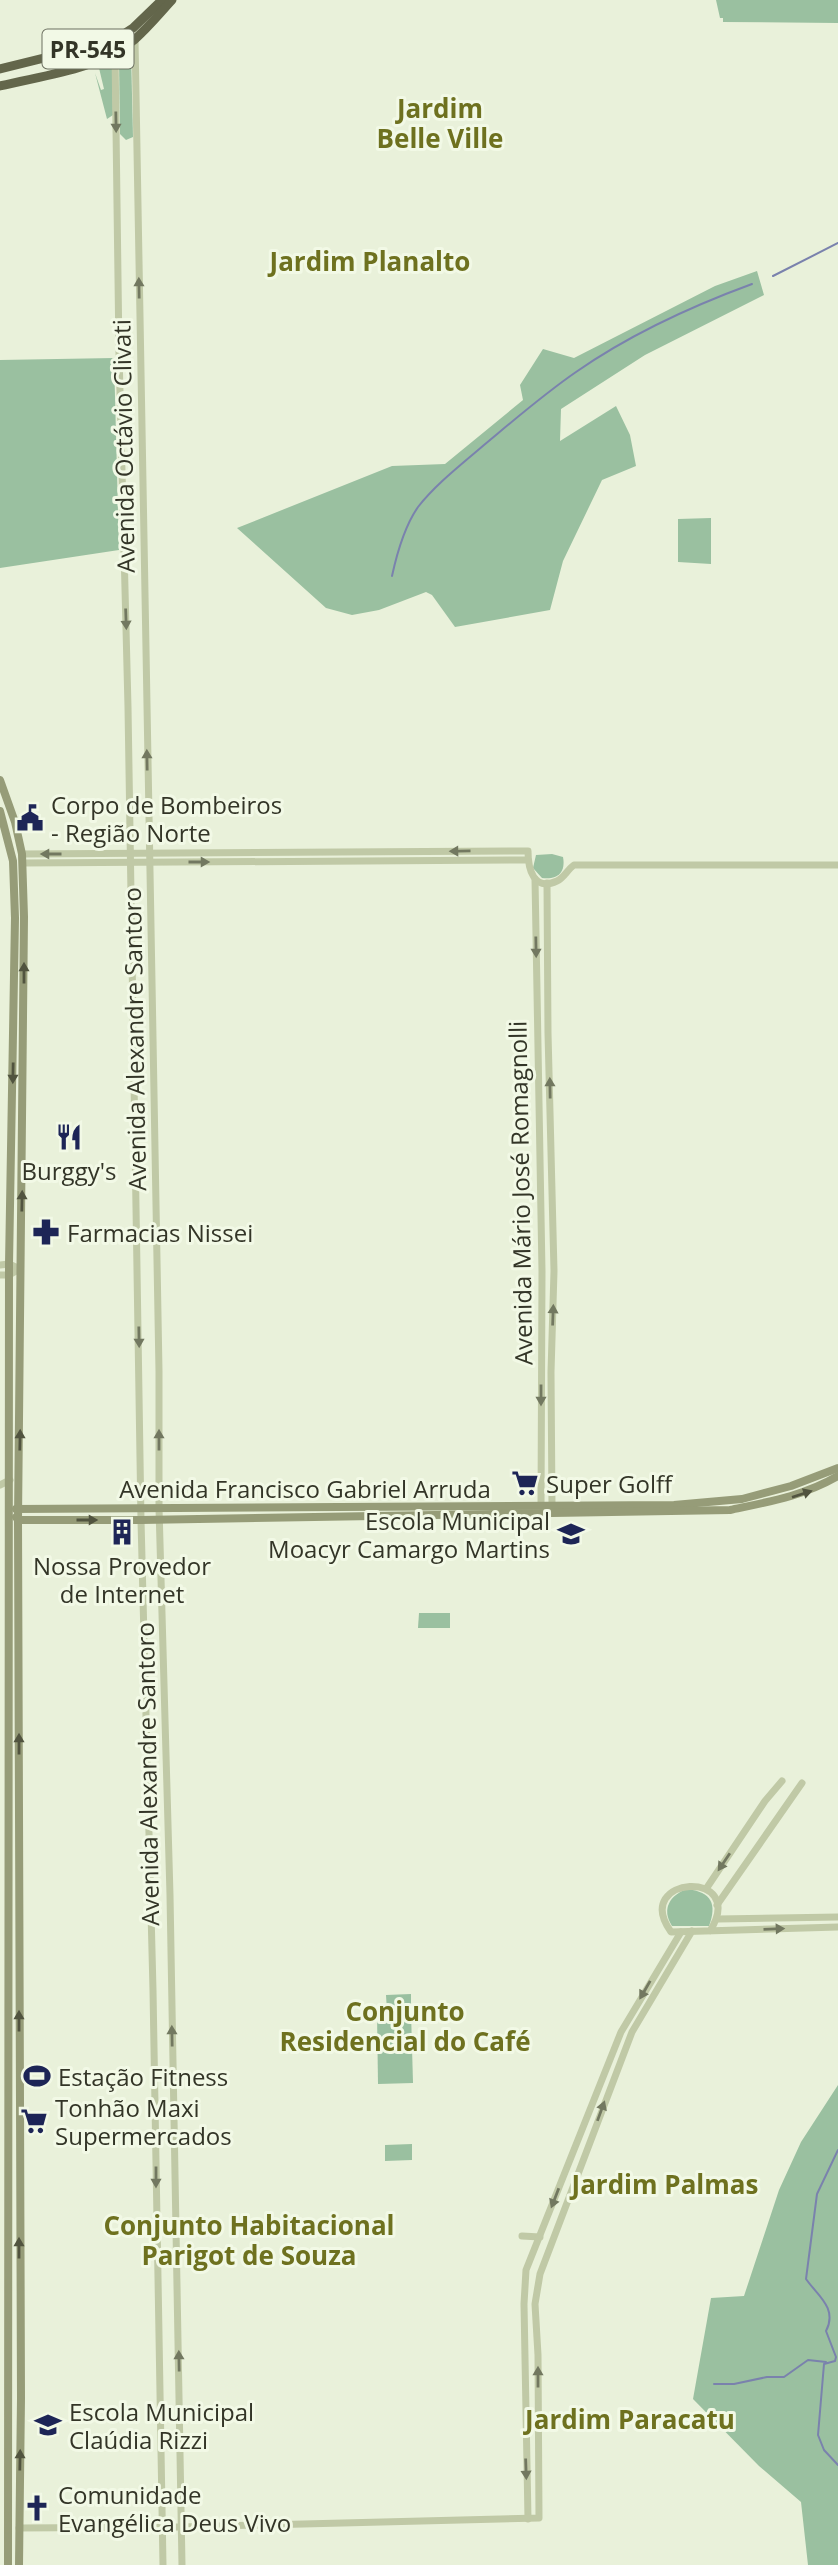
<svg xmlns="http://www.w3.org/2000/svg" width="838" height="2565" font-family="'Open Sans',sans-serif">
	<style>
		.green { fill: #9ac0a0 }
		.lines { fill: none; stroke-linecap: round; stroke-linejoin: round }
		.stream { stroke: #7a82ad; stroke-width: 2 }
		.tertiary { stroke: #c0c9a6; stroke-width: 7 }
		.secondary { stroke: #969c78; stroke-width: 8 }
		.trunk { stroke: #63664b; stroke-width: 9 }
		.oneway { fill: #727860 }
		.oneway2 { fill: #51543f }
		.labels { text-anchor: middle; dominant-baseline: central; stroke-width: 6; stroke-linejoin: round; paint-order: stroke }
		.shield { fill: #f2f9e6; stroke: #6c7060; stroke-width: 2 }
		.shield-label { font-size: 23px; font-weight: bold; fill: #333527 }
		.street-label { font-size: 24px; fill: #333527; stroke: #f2f9e6 }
		.poi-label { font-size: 24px; fill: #333527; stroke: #f2f9e6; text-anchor: start }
		.neighbourhood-label { font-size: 26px; font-weight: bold; fill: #6e711f; stroke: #f2f9e6 }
	</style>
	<rect width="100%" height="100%" fill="#e9f1da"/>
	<g class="green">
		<polygon points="716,0 838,0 838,23 723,22 723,18 720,18"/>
		<polygon points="131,53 133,137 126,140 120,134 119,60"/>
		<polygon points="112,64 113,115 107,119 95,73 101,90 104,89 99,68"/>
		<polygon points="757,271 764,295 645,355 561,409 560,441 616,406 630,435 636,466 602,480 563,561 550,610 455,627 432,595 426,592 379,610 352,615 326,608 237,528 392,466 445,464 523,400 520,385 543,349 574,358 715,286"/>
		<polygon points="114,358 119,550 0,568 0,360"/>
		<polygon points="711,518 711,564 678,562 678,519"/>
		<path d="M552,854L563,857C566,873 557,880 542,878L533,868L536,855Z"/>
		<polygon points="419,1613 450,1613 450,1628 418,1628"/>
		<path d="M687,1889C712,1892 717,1904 709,1926H672C661,1909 670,1895 687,1889Z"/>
		<polygon points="411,1994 411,2009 387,2010 386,1995"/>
		<polygon points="411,2012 413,2083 378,2084 377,2013"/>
		<polygon points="838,2085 838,2565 808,2565 801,2502 759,2466 693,2399 711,2298 744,2296 779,2190 801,2142"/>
		<polygon points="412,2144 412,2160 385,2161 385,2145"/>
	</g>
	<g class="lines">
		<g class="stream">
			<polyline points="773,276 838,243"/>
			<path d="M392,576C397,553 404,527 418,507C436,484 462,464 484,445C514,420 544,394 576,372C629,335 692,306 752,284"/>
			<path d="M838,2150L817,2194L806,2279C817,2295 838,2308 826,2331L836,2357L835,2361L824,2364L818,2435L824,2450L838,2465"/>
			<polyline points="714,2384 734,2384 767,2377 784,2377 808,2360 826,2362"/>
		</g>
		<g class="tertiary">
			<polyline points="135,39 159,1371 159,1508 170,1895 182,2565"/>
			<polyline points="115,53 119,353 128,707 141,1520 153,1990 163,2565"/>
			<path d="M22,854L528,851C528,868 533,892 557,881C564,878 567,870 574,865H838"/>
			<polyline points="23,863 528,860"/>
			<polyline points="535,879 542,1271 541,1506"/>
			<polyline points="547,883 548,1033 554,1271 551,1372 552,1506"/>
			<polyline points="0,1265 9,1264 20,1269"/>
			<polyline points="0,1275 9,1275 20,1269"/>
			<polyline points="0,1485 10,1480"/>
			<polyline points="706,1889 765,1801 782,1781"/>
			<polyline points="717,1905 802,1783"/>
			<polyline points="718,1919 838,1917"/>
			<path d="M710,1931C749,1868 630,1875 671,1932L838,1927"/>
			<polyline points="522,2236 540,2237"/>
			<polyline points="528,2519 524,2304 526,2270 621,2032 681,1932"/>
			<polyline points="19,2528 181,2527 539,2518 538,2355 535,2304 540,2274 632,2032 692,1931"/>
		</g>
		<g class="secondary">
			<polyline points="0,780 15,822 22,854 24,917 18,1520 21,2398 19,2565"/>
			<polyline points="0,811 13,861 15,918 9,1264 8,2565"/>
			<polyline points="16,1509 674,1505 742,1499 791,1486 838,1468"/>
			<path d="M16,1517L18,1520H141L730,1510C768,1502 804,1496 838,1476"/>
		</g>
		<g class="trunk">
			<polyline points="0,69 113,41 133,28 162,0"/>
			<path d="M0,86C45,75 97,70 134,40C148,28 160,13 172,0"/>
		</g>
	</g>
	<defs><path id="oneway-solid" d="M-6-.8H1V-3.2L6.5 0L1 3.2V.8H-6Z" transform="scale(1.75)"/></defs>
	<g class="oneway">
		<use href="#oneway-solid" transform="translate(116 122) rotate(89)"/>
		<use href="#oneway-solid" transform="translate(139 288) rotate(-91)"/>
		<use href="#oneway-solid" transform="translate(126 619) rotate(88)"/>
		<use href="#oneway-solid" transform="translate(147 760) rotate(-91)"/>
		<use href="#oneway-solid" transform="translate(460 851) rotate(179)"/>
		<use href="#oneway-solid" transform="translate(51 854) rotate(180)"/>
		<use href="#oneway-solid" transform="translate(199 862)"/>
		<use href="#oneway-solid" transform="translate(536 947) rotate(89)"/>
		<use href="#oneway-solid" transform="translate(550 1088) rotate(-91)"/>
		<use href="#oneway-solid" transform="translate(553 1315) rotate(-88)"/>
		<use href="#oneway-solid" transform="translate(139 1337) rotate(89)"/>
		<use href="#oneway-solid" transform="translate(541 1395) rotate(90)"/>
		<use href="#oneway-solid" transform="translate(159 1440) rotate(-90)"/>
		<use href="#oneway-solid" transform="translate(724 1862) rotate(124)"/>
		<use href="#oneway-solid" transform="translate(774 1929) rotate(-2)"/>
		<use href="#oneway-solid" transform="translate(645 1990) rotate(120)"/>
		<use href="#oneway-solid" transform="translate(172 2036) rotate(-91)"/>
		<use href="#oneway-solid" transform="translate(601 2111) rotate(-70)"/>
		<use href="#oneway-solid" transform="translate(156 2177) rotate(90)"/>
		<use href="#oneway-solid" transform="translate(555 2198) rotate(111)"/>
		<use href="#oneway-solid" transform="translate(179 2361) rotate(-91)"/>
		<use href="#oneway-solid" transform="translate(538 2377) rotate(-90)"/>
		<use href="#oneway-solid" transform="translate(526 2469) rotate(88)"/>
	</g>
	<g class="oneway2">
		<use href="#oneway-solid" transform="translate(24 973) rotate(-90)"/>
		<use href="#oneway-solid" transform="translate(13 1073) rotate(91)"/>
		<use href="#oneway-solid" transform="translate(22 1201) rotate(-89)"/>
		<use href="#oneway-solid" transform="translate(20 1440) rotate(-89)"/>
		<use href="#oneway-solid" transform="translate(802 1494) rotate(-18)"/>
		<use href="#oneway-solid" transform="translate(87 1520)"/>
		<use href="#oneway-solid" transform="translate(19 1744) rotate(-90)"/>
		<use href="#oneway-solid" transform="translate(19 2021) rotate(-90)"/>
		<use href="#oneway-solid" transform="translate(19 2248) rotate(-90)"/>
		<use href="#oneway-solid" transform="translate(20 2460) rotate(-89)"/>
	</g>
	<defs>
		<g id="civic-bare" transform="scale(2.1)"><path d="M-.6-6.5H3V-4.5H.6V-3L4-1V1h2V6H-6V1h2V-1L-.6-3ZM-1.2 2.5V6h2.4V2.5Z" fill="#1d2556" stroke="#f2f9e6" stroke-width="2.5" paint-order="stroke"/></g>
		<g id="restaurant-bare" transform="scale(2.1)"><path d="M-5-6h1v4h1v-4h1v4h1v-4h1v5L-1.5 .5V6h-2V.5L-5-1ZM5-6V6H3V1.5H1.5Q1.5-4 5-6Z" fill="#1d2556" stroke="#f2f9e6" stroke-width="2.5" paint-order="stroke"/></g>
		<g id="pharmacy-bare" transform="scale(2.1)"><path d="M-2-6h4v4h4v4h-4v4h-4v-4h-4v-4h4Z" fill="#1d2556" stroke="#f2f9e6" stroke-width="2.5" paint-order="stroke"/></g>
		<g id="supermarket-bare" transform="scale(2.1)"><path d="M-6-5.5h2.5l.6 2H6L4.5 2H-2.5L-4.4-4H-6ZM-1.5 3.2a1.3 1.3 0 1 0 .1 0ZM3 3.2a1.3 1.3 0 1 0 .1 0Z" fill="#1d2556" stroke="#f2f9e6" stroke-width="2.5" paint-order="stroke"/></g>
		<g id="building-bare" transform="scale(2.1)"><path d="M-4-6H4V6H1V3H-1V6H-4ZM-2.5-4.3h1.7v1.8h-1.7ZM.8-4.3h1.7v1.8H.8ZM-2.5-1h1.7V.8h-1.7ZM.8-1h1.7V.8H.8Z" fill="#1d2556" stroke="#f2f9e6" stroke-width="2.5" paint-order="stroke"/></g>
		<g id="school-bare" transform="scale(2.1)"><path d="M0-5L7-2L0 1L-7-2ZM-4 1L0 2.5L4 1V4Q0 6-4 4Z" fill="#1d2556" stroke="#f2f9e6" stroke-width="2.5" paint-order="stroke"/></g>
		<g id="stadium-bare" transform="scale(2.1)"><path d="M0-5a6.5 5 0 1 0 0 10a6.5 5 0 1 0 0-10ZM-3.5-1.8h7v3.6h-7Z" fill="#1d2556" stroke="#f2f9e6" stroke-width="2.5" paint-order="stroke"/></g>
		<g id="church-bare" transform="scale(2.1)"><path d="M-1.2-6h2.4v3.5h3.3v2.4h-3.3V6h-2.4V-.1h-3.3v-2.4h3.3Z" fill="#1d2556" stroke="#f2f9e6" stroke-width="2.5" paint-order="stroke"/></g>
	</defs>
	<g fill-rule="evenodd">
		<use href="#civic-bare" x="30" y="818"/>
		<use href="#restaurant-bare" x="69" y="1137"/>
		<use href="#pharmacy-bare" x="46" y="1232"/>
		<use href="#supermarket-bare" x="525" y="1483"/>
		<use href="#building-bare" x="122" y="1532"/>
		<use href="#school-bare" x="571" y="1534"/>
		<use href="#stadium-bare" x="37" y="2076"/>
		<use href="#supermarket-bare" x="34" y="2121"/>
		<use href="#school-bare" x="48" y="2425"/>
		<use href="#church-bare" x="37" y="2508"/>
	</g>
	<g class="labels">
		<rect class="shield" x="42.5" y="29.5" width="91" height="39" rx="5"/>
		<g class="shield-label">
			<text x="88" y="49">PR-545</text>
		</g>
		<g class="street-label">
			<text transform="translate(123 446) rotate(-91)">Avenida Octávio Clivati</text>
			<text transform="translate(134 1039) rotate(-91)">Avenida Alexandre Santoro</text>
			<text transform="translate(520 1193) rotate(-91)">Avenida Mário José Romagnolli</text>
			<text x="305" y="1488">Avenida Francisco Gabriel Arruda</text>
			<text transform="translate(147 1774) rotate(-91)">Avenida Alexandre Santoro</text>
		</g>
		<g class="poi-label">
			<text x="51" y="804">Corpo de Bombeiros<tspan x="51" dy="28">- Região Norte</tspan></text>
			<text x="69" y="1170" text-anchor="middle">Burggy's</text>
			<text x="67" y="1232">Farmacias Nissei</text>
			<text x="546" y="1483">Super Golff</text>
			<text x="550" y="1520" text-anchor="end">Escola Municipal<tspan x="550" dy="28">Moacyr Camargo Martins</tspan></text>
			<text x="122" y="1565" text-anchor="middle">Nossa Provedor<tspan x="122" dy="28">de Internet</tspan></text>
			<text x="58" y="2076">Estação Fitness</text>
			<text x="55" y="2107">Tonhão Maxi<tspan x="55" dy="28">Supermercados</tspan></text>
			<text x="69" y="2411">Escola Municipal<tspan x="69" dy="28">Claúdia Rizzi</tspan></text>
			<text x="58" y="2494">Comunidade<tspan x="58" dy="28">Evangélica Deus Vivo</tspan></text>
		</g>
		<g class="neighbourhood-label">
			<text x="440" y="108">Jardim<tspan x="440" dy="30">Belle Ville</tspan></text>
			<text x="370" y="261">Jardim Planalto</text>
			<text x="405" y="2011">Conjunto<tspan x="405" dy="30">Residencial do Café</tspan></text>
			<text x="665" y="2184">Jardim Palmas</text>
			<text x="249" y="2225">Conjunto Habitacional<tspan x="249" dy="30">Parigot de Souza</tspan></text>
			<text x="630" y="2419">Jardim Paracatu</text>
		</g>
	</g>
</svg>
